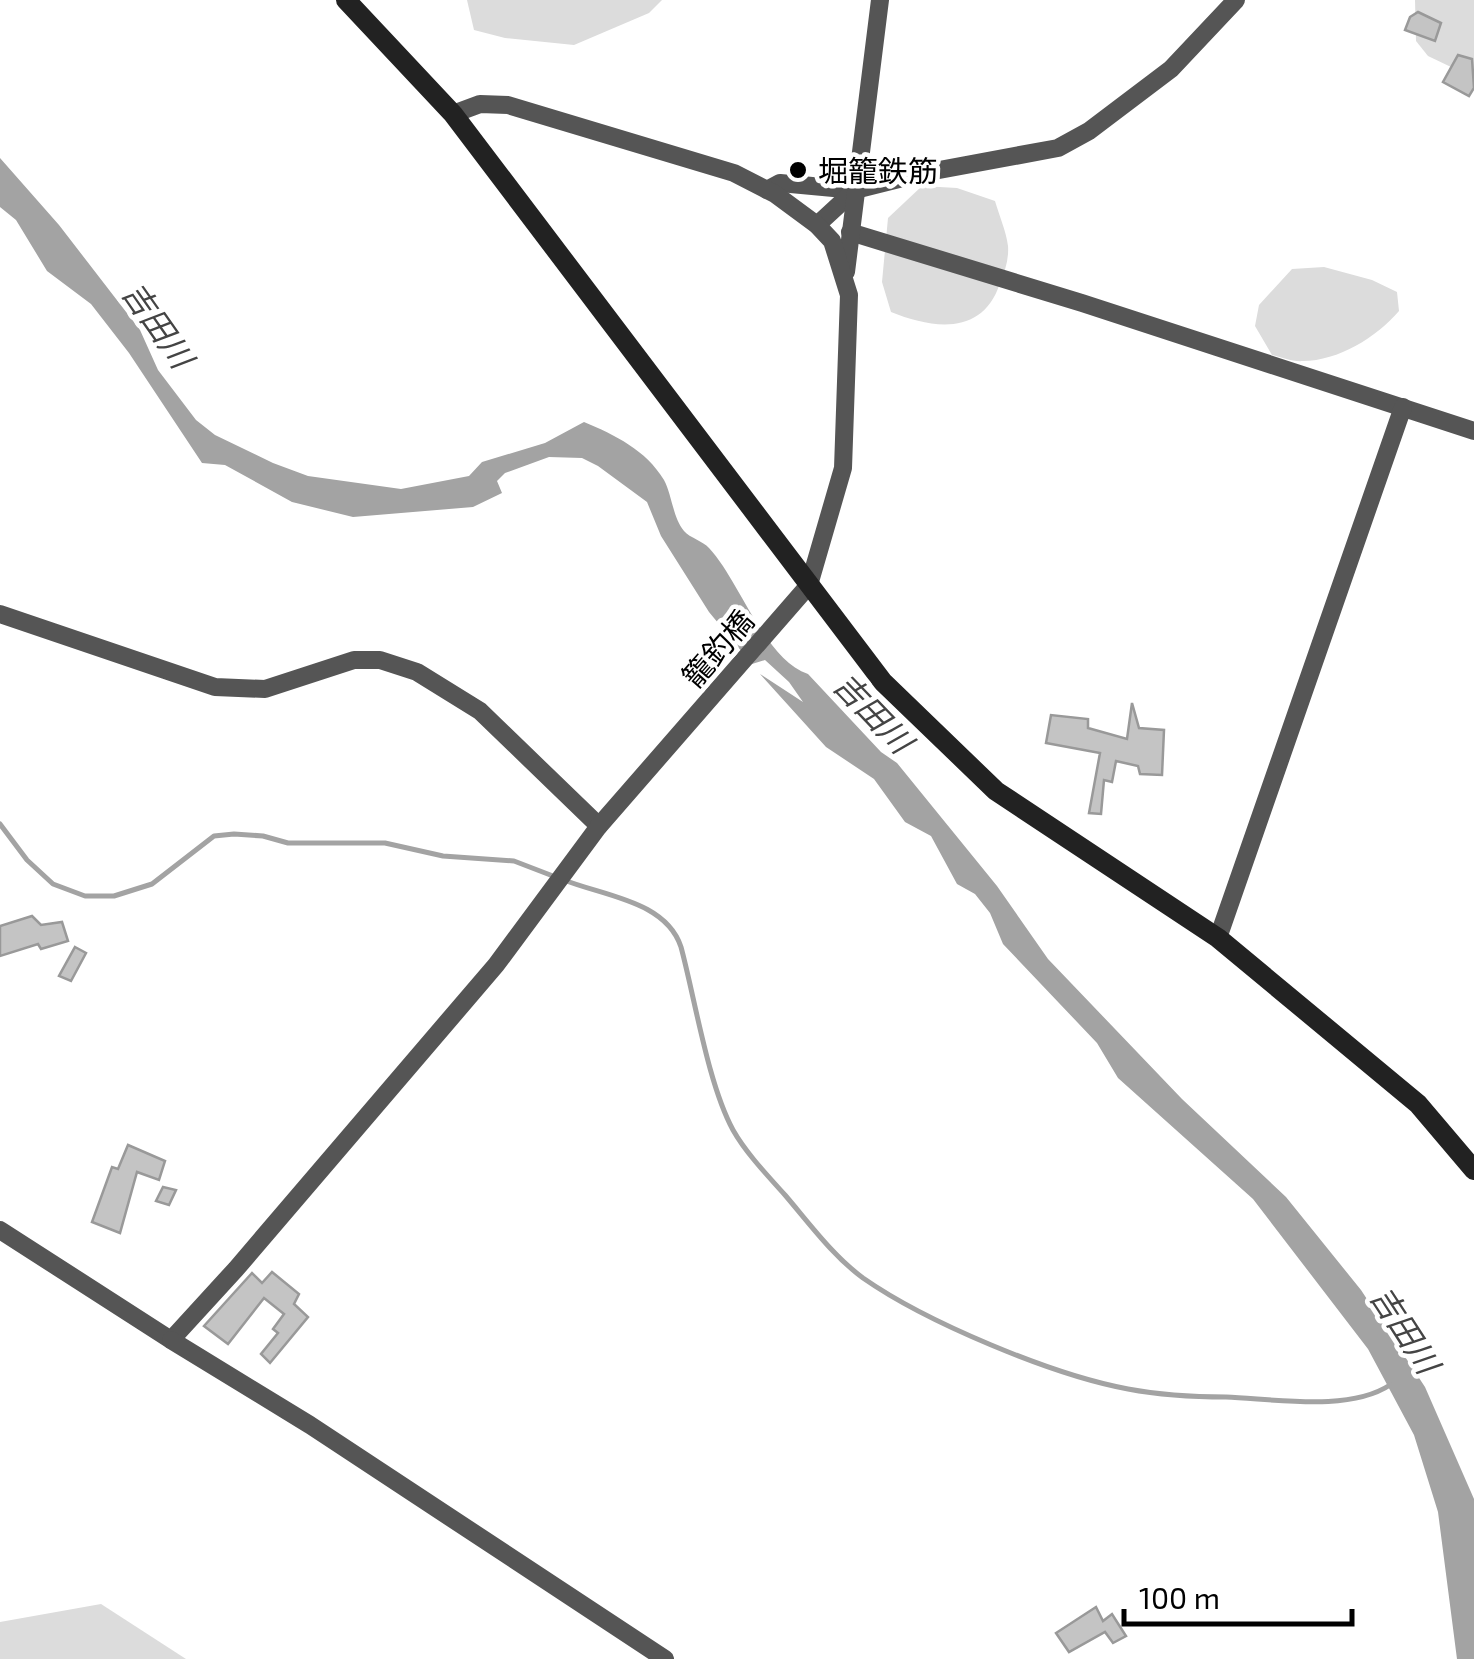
<svg xmlns="http://www.w3.org/2000/svg" width="1474" height="1659" font-family="'Exo 2','Noto Sans JP',sans-serif">
	<style>
		.green { fill: #dcdcdc }
		.water { fill: #a3a3a3 }
		.lines { fill: none; stroke-linecap: round; stroke-linejoin: round }
		.stream { stroke: #a3a3a3; stroke-width: 5 }
		.building { fill: #c4c4c4; stroke: #999; stroke-width: 2.5 }
		.street { stroke: #555; stroke-width: 18 }
		.secondary { stroke: #222; stroke-width: 20 }
		.poi-dot { fill: #000; stroke: #fff; stroke-width: 4 }
		.labels { text-anchor: middle; dominant-baseline: central; stroke-width: 9; stroke-linejoin: round; paint-order: stroke }
		.poi-label { font-size: 30px; fill: #000; stroke: #fff; text-anchor: start }
		.street-label { font-size: 30px; fill: #000; stroke: #fff }
		.water-label { font-size: 32px; font-style: italic; fill: #444; stroke: #fff }
	</style>
	<rect width="100%" height="100%" fill="#fff"/>
	<g class="green">
		<polygon points="467,0 662,0 649,13 574,45 505,38 474,30"/>
		<polygon points="1415,0 1474,0 1474,78 1428,56 1416,41"/>
		<path d="M922,186L957,188L995,201C999,215 1006,231 1008,246C1009,259 1005,271 1000,283C983,336 933,329 891,312L882,282L888,218Z"/>
		<path d="M1324,267L1372,280L1397,292L1399,311C1377,337 1338,361 1303,361C1293,362 1281,357 1272,355L1255,326L1259,305L1292,269Z"/>
		<polygon points="101,1604 186,1659 0,1659 0,1622"/>
	</g>
	<path class="water" d="M0,158L59,225L140,330L158,370L196,420L215,435L273,463L308,476L401,489L469,476L482,462L545,443L584,422C615,435 646,450 664,480C672,495 673,518 684,531C690,538 703,541 709,548C740,581 764,659 808,674L881,752L897,763L997,886L1048,959L1182,1099L1286,1197L1361,1290L1425,1387L1474,1499V1659H1457L1438,1512L1414,1435L1368,1349L1253,1199L1118,1078L1097,1043L1003,944L990,913L975,894L957,884L931,836L905,822L874,779L826,747L760,674L803,702L789,682L765,660L752,664L709,612L661,536L647,502L598,466L582,458L549,457L505,473L497,481L502,493L473,507L353,517L292,502L225,465L202,463L129,353L91,304L47,271L16,220L0,207Z"/>
	<g class="lines">
		<g class="stream">
			<polyline points="0,824 27,860 53,884 85,896 114,896 152,884 214,836 234,834 263,836 288,843 385,843 443,856 514,861 553,876"/>
			<path d="M564,880C604,896 666,901 681,947C695,999 708,1084 733,1130C746,1153 767,1175 785,1195C809,1223 833,1256 863,1278C926,1322 1052,1375 1128,1389C1160,1395 1194,1397 1226,1397C1275,1399 1349,1412 1390,1385"/>
		</g>
	</g>
	<g class="building">
		<polygon points="1418,12 1441,23 1435,41 1405,30 1410,17"/>
		<polygon points="1458,55 1472,59 1474,88 1469,96 1443,82"/>
		<polygon points="1132,703 1139,728 1164,730 1162,775 1140,774 1138,766 1116,761 1112,782 1104,780 1101,814 1089,813 1100,753 1046,743 1051,715 1088,719 1088,728 1127,739"/>
		<polygon points="32,916 41,925 62,922 68,941 41,949 38,944 0,956 0,926"/>
		<polygon points="75,947 86,953 71,981 59,976"/>
		<polygon points="128,1145 165,1161 159,1180 137,1172 120,1233 92,1222 112,1167 118,1169"/>
		<polygon points="163,1187 176,1190 169,1205 156,1201"/>
		<polygon points="272,1272 299,1294 294,1304 308,1317 270,1363 261,1354 278,1333 273,1329 284,1314 264,1298 228,1344 204,1326 252,1273 262,1283"/>
		<polygon points="1096,1607 1103,1621 1112,1614 1126,1636 1113,1643 1105,1632 1069,1652 1056,1633"/>
	</g>
	<g class="lines">
		<g class="street">
			<polyline points="767,190 780,183 855,190"/>
			<polyline points="817,225 855,190 923,173 1058,148 1089,131 1171,69 1236,0"/>
			<polyline points="850,232 1082,303 1474,431"/>
			<polyline points="846,272 880,0"/>
			<polyline points="0,614 215,687 265,689 354,660 380,660 417,672 480,711 599,826"/>
			<polyline points="1218,938 1403,407"/>
			<polyline points="0,1230 171,1340 236,1269 496,965 599,826 809,585 843,468 849,295 832,241 817,225 775,194 734,173 508,105 480,104 453,114"/>
			<polyline points="171,1340 310,1425 665,1659"/>
		</g>
		<polyline class="secondary" points="346,0 453,114 883,682 996,791 1218,938 1418,1104 1474,1170"/>
	</g>
	<circle class="poi-dot" cx="798" cy="170" r="10"/>
	<g class="labels">
		<g class="poi-label">
			<text x="818" y="170">堀籠鉄筋</text>
		</g>
		<g class="street-label">
			<text transform="translate(717 648) rotate(-49)">籠釣橋</text>
		</g>
		<g class="water-label">
			<text transform="translate(159 324) rotate(55)">吉田川</text>
			<text transform="translate(874 712) rotate(46)">吉田川</text>
			<text transform="translate(1406 1329) rotate(57)">吉田川</text>
		</g>
	</g>
	<path d="M1124 1609v15h228v-15" fill="none" stroke="#000000" stroke-width="5"/>
	<text x="1139" y="1609" font-size="30" fill="#000000" stroke="#ffffff" stroke-width="8" paint-order="stroke">100 m</text>
</svg>
